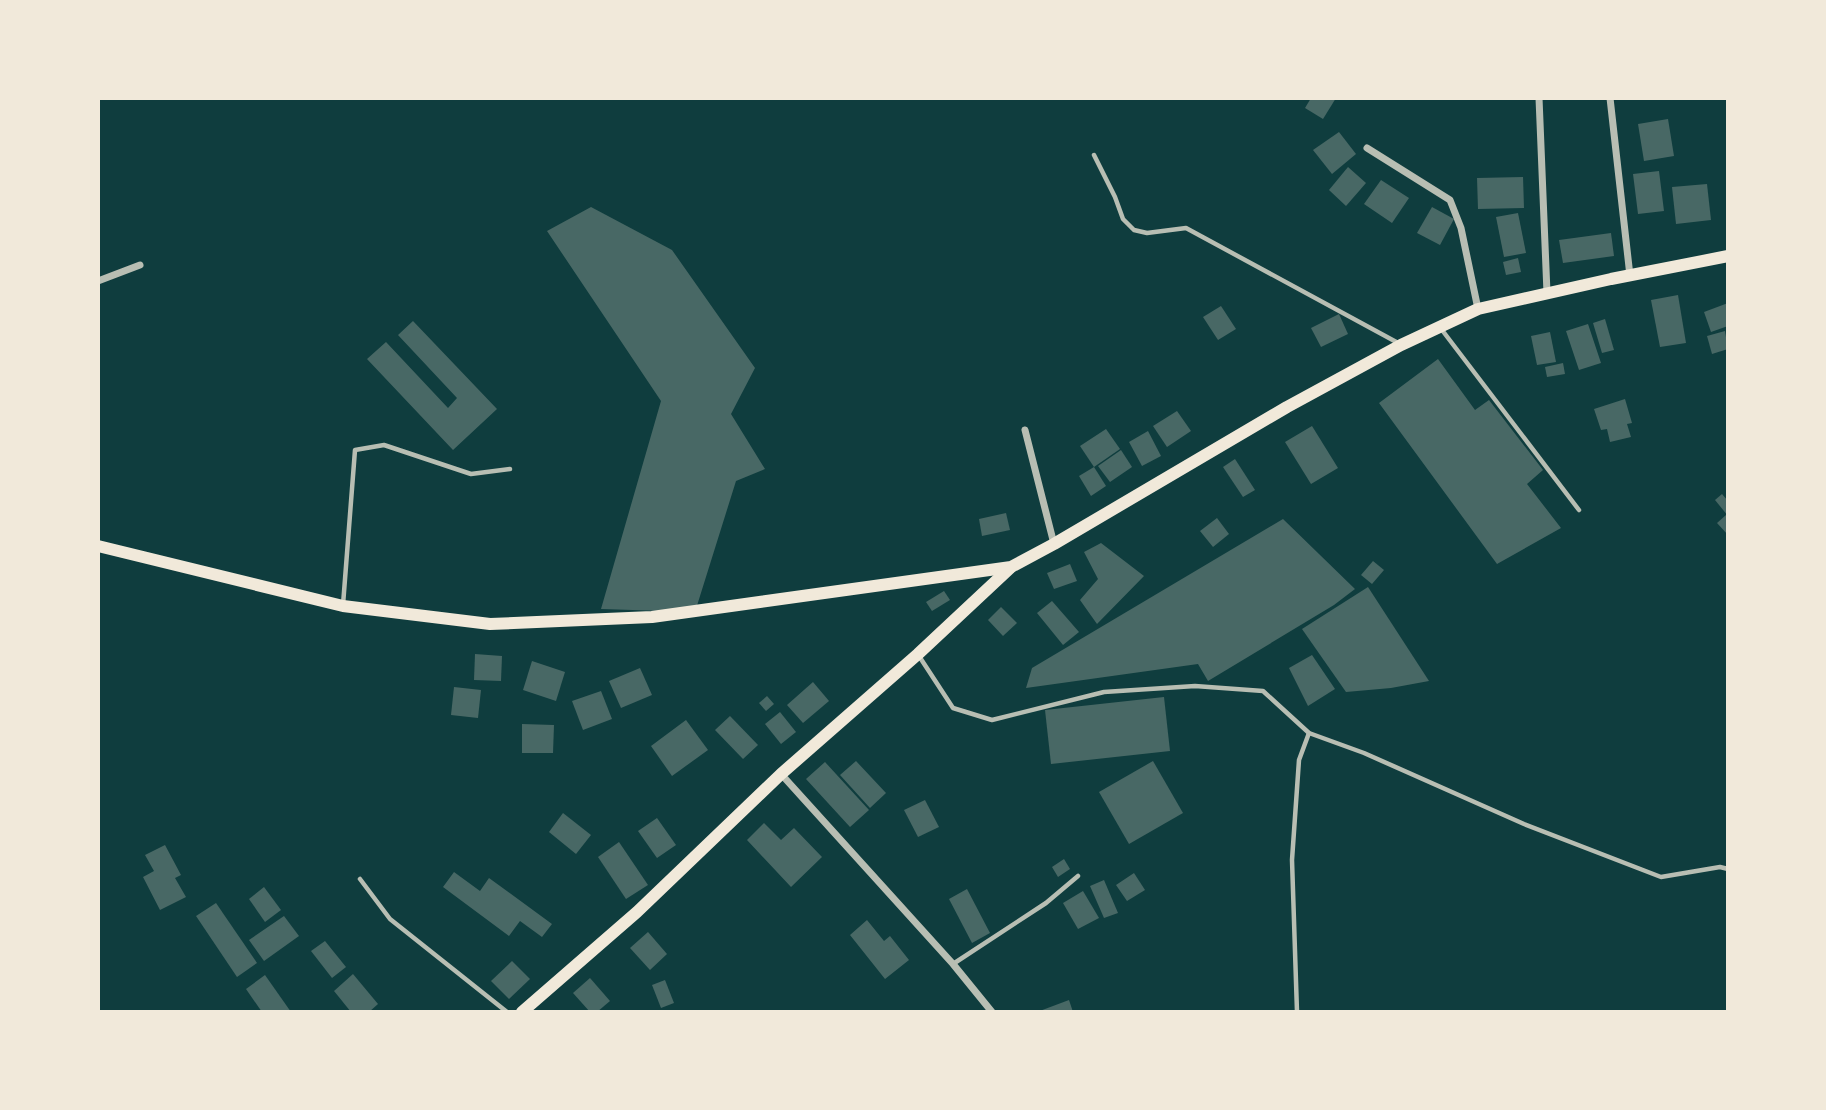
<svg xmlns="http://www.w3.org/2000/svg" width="1826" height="1110" font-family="Cabin,sans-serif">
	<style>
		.building { fill: #486865 }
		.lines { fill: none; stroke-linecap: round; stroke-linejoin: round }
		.service { stroke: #b8beb3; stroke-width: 4.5 }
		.minor { stroke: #b8beb3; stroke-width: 7 }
		.secondary { stroke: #f1e9da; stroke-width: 12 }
	</style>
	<rect width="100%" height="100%" fill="#0f3d3e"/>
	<g class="building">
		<polygon points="1311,98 1336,98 1323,119 1305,108"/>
		<polygon points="1668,119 1674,156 1644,161 1638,124"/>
		<polygon points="1339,132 1356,154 1332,174 1313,150"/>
		<polygon points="1348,167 1366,183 1346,206 1329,190"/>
		<polygon points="1659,171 1664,211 1638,214 1633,174"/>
		<polygon points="1523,177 1524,208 1478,209 1477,178"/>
		<polygon points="1381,180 1409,198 1392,223 1364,204"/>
		<polygon points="1707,184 1711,220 1676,224 1672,187"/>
		<polygon points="591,207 672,250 755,368 731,414 765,469 736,481 695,612 601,609 661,401 547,231"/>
		<polygon points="1432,207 1454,219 1440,245 1417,233"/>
		<polygon points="1518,213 1526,253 1504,257 1496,217"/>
		<polygon points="1611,233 1614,256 1563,263 1559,240"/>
		<polygon points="1518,258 1521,272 1506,275 1503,262"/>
		<polygon points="1678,295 1686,343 1660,347 1651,300"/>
		<polygon points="1728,303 1728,326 1711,332 1704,312"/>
		<polygon points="1221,306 1236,329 1218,340 1203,317"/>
		<polygon points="1339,314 1348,334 1321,347 1311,328"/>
		<polygon points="1605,319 1614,350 1602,353 1593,323"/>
		<polygon points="413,321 497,409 453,450 367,359 386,342 448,408 457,398 398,335"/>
		<polygon points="1588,324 1601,363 1579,370 1566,331"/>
		<polygon points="1725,331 1728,349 1712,354 1707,336"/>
		<polygon points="1550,332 1556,362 1537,365 1531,336"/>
		<polygon points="1438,359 1475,410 1489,400 1543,470 1527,484 1561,528 1497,564 1379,403"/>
		<polygon points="1563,363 1565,374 1547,377 1545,367"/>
		<polygon points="1625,399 1632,423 1627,424 1631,437 1610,442 1607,429 1601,430 1594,409"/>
		<polygon points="1177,411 1191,431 1167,447 1153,426"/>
		<polygon points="1312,426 1338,468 1311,484 1285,442"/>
		<polygon points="1106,429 1120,449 1094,467 1080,446"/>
		<polygon points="1148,431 1161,456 1142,466 1129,442"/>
		<polygon points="1121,450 1132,467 1110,482 1098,466"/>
		<polygon points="1235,459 1255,490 1243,497 1223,467"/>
		<polygon points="1094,467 1106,486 1091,496 1079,476"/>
		<polygon points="1722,494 1728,501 1728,516 1715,500"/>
		<polygon points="1006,513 1010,530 982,536 979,519"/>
		<polygon points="1726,515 1728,518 1728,535 1717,523"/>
		<polygon points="1217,518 1229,534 1213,547 1200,531"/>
		<polygon points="1283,519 1355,589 1334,605 1208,681 1198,664 1026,688 1032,668"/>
		<polygon points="1101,543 1144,576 1097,624 1080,600 1098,579 1084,552"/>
		<polygon points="1373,561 1384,570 1372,584 1361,575"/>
		<polygon points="1070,564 1077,581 1054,589 1047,573"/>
		<polygon points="1368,587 1429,681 1391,688 1346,692 1302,629"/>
		<polygon points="944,591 950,600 932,611 926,602"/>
		<polygon points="1052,601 1079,632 1063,645 1037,613"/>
		<polygon points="1001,607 1017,623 1003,636 988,620"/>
		<polygon points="475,654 502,656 501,681 474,680"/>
		<polygon points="1312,655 1335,689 1308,706 1289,668"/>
		<polygon points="532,661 565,672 556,701 523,690"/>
		<polygon points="640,668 652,695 621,708 609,681"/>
		<polygon points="813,682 829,701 803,723 787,705"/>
		<polygon points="454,687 481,690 478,718 451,715"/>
		<polygon points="601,691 612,719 583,730 572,701"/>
		<polygon points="767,696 774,704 766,711 759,703"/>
		<polygon points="1164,697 1170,751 1051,764 1045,710"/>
		<polygon points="780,712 796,732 781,744 765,724"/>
		<polygon points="730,716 758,745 743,759 715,730"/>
		<polygon points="686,720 708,750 672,776 651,746"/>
		<polygon points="522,724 554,725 553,753 522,753"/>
		<polygon points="856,761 886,793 870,808 840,775"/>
		<polygon points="1153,761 1183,813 1129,844 1099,792"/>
		<polygon points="825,762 869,810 850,827 806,779"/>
		<polygon points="925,800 939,827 918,837 904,810"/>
		<polygon points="563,813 591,835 576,854 549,832"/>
		<polygon points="657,818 676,845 657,858 638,831"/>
		<polygon points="764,823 781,840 794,828 822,857 791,887 747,840"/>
		<polygon points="619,842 648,885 626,899 598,857"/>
		<polygon points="165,845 181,875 175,878 186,897 160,910 143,877 154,871 145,855"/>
		<polygon points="1064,859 1070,869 1058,877 1052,867"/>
		<polygon points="454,872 480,891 489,878 552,924 542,937 520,921 509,936 443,887"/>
		<polygon points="1134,873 1145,890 1127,901 1116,885"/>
		<polygon points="1104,880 1118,913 1104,918 1090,886"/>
		<polygon points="264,887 281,910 265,922 249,899"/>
		<polygon points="967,889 990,933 972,943 949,899"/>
		<polygon points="1083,891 1099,918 1078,929 1063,903"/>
		<polygon points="216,903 257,963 237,977 196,916"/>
		<polygon points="284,916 299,936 264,961 249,940"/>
		<polygon points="867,920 884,941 890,936 909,960 885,979 850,935"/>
		<polygon points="648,932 667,954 650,970 630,948"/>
		<polygon points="325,941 346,967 332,978 311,951"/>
		<polygon points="512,961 530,979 509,999 491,981"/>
		<polygon points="353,974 378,1004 369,1012 351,1012 334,991"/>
		<polygon points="265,975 291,1012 262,1012 246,989"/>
		<polygon points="590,978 610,1001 597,1012 590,1012 573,993"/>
		<polygon points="665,980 674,1003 661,1008 652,985"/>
		<polygon points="1069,1000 1073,1012 1037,1012"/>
	</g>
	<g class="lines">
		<g class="service">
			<polyline points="1094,155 1115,197 1123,219 1134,230 1147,233 1186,228 1400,344"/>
			<polyline points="1442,330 1579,510"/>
			<polyline points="343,605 355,450 384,445 471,474 510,469"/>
			<polyline points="919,656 953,708 992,720 1104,692 1195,686 1263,691 1309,733 1364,753 1524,824 1661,877 1720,867 1728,869"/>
			<polyline points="360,879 390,919 507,1012"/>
			<polyline points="953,964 1046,903 1078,876"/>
			<polyline points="1297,1012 1292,860 1299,760 1309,733"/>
		</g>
		<g class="minor">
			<polyline points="1539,98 1547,293"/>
			<polyline points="1610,98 1630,276"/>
			<polyline points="1367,148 1450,200 1461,228 1478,309"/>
			<polyline points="98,281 140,265"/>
			<polyline points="1025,430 1054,544"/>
			<polyline points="781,774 953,964 992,1012"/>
		</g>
		<g class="secondary">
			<polyline points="98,546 343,606 490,624 652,617 1011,567 1054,544 1287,407 1401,345 1478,309 1611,279 1728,256"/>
			<polyline points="522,1012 637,912 781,774 918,654 1010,568"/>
		</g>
	</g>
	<rect width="1826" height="1110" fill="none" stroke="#f1e9da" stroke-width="200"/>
</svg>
